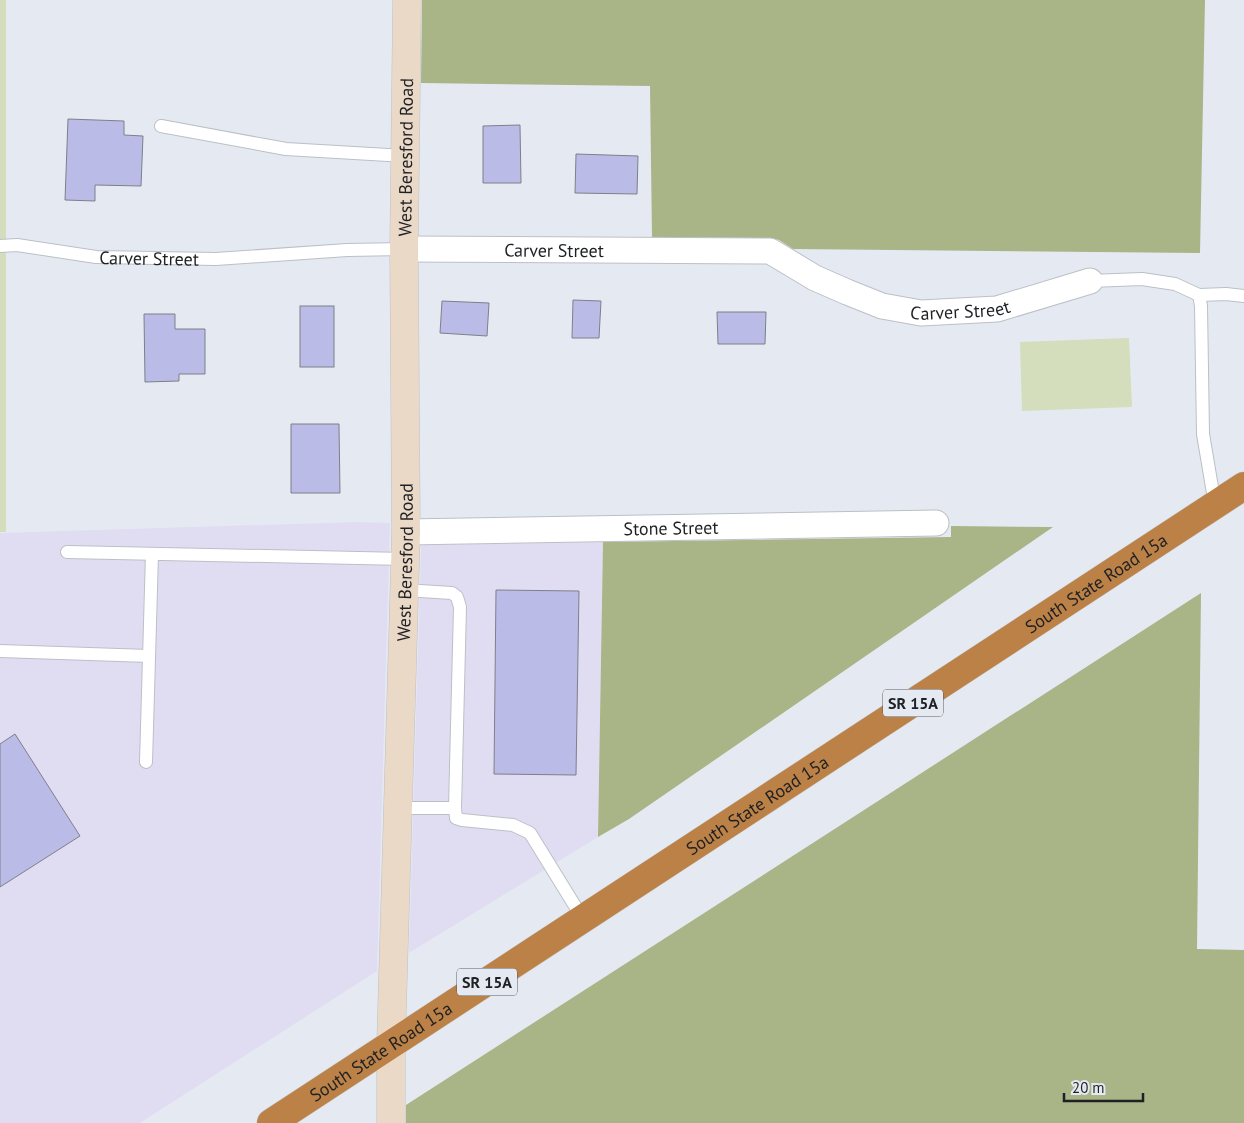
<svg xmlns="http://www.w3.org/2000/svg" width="1244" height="1123" font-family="'PT Sans',sans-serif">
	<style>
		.industrial { fill: #e0ddf3 }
		.green { fill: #d4ddbc }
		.forest { fill: #a9b487 }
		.building { fill: #babbe7; stroke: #7f7f88 }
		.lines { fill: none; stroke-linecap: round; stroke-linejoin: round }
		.lane-casing { stroke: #bbc0c7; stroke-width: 14 }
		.street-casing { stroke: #bbc0c7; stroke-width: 27 }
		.secondary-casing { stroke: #bbc0c7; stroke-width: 29 }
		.highway-casing { stroke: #c9c9ca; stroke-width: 29 }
		.lane { stroke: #fff; stroke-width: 12 }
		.street { stroke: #fff; stroke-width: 25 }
		.secondary { stroke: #ebd9c8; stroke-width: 28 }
		.highway { stroke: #bb8147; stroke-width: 28 }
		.labels { text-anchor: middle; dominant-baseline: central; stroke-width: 4.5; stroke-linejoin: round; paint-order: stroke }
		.shield { fill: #e5eaf2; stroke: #5a5d61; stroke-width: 1 }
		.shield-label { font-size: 16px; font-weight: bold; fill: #1e2023 }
		.street-label { font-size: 18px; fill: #1e2023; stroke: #e5eaf2 }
	</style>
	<rect width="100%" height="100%" fill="#e5eaf2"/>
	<g class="industrial">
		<polygon points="357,522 390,523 377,971 140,1123 0,1123 0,533"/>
		<polygon points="603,542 598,837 409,953 421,545"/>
	</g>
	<g class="green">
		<rect x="0" y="0" width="6" height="532"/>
		<polygon points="1129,338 1132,407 1022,411 1020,342"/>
	</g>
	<g class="forest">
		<polygon points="422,0 1205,0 1200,253 793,249 779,240 770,238 652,237 650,86 421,83"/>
		<polygon points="951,526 1053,527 629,819 598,837 603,542 951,537"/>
		<polygon points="1201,593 1197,949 1244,950 1244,1123 406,1123 406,1105"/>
	</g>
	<g class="building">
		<polygon points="68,119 124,121 124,135 143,136 141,186 95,185 95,201 65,200"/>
		<polygon points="520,125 521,183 483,183 483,126"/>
		<polygon points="576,154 638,156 637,194 575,193"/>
		<polygon points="573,300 601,301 599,338 572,338"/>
		<polygon points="442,301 489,303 487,336 440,333"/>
		<rect x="300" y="306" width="34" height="61"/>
		<polygon points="717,312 766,312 765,344 718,344"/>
		<polygon points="144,314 175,314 175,329 205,329 205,374 179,374 179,381 145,382"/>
		<polygon points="291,424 339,424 340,493 291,493"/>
		<polygon points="496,590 579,591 576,775 494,774"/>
		<polygon points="15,734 80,836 0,887 0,744"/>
	</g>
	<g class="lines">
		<g class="lane-casing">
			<g id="lane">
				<polyline points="161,126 286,149 405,156"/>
				<path id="s1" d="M0,246L17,245L96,257L216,259L347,250L404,249"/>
				<polyline points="1090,281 1142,279 1175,284 1199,295 1201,306 1203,434 1215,505"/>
				<polyline points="1199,295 1226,294 1244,296"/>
				<polyline points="67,552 405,559"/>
				<polyline points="404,590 452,593 457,597 460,607 455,808 456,818 462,820 513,825 530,833 583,919"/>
				<polyline points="0,651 149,656"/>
				<polyline points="146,762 152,554"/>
				<polyline points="398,808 455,808"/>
			</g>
		</g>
		<g class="street-casing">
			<g id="street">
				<path id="s2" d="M404,249L770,251L815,278L847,292L882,306L921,313L997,309L1090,281"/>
				<path id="s3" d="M406,532L936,523"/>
			</g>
		</g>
		<g class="secondary-casing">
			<g id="secondary">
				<path id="s4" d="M391,1123V1044L406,532L404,249L407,0"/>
			</g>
		</g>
		<g class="highway-casing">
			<g id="highway">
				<path id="s5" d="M271,1123L1244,486"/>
			</g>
		</g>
		<use href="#lane" class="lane"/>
		<use href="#street" class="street"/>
		<use href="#secondary" class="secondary"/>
		<use href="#highway" class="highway"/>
	</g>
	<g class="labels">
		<g class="shield">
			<rect x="883" y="689.5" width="60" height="27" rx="4"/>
			<rect x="457" y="968.5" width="60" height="27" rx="4"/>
		</g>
		<g class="shield-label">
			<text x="913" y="703">SR 15A</text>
			<text x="487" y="982">SR 15A</text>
		</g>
		<g class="street-label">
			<text stroke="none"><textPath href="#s4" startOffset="966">West Beresford Road</textPath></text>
			<text stroke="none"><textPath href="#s2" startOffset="150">Carver Street</textPath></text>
			<text stroke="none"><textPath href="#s1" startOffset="150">Carver Street</textPath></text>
			<text stroke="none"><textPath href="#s2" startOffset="570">Carver Street</textPath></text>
			<text stroke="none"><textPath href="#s3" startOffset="265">Stone Street</textPath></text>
			<text stroke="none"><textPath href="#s4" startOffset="561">West Beresford Road</textPath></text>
			<text stroke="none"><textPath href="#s5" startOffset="986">South State Road 15a</textPath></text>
			<text stroke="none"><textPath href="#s5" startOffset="581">South State Road 15a</textPath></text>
			<text stroke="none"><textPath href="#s5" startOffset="131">South State Road 15a</textPath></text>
		</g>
	</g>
	<path d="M1064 1093v8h79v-8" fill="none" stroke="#1e2023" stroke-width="2.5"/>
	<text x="1072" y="1093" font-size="15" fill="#1e2023" stroke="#e5eaf2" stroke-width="4" paint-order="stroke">20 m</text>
</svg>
